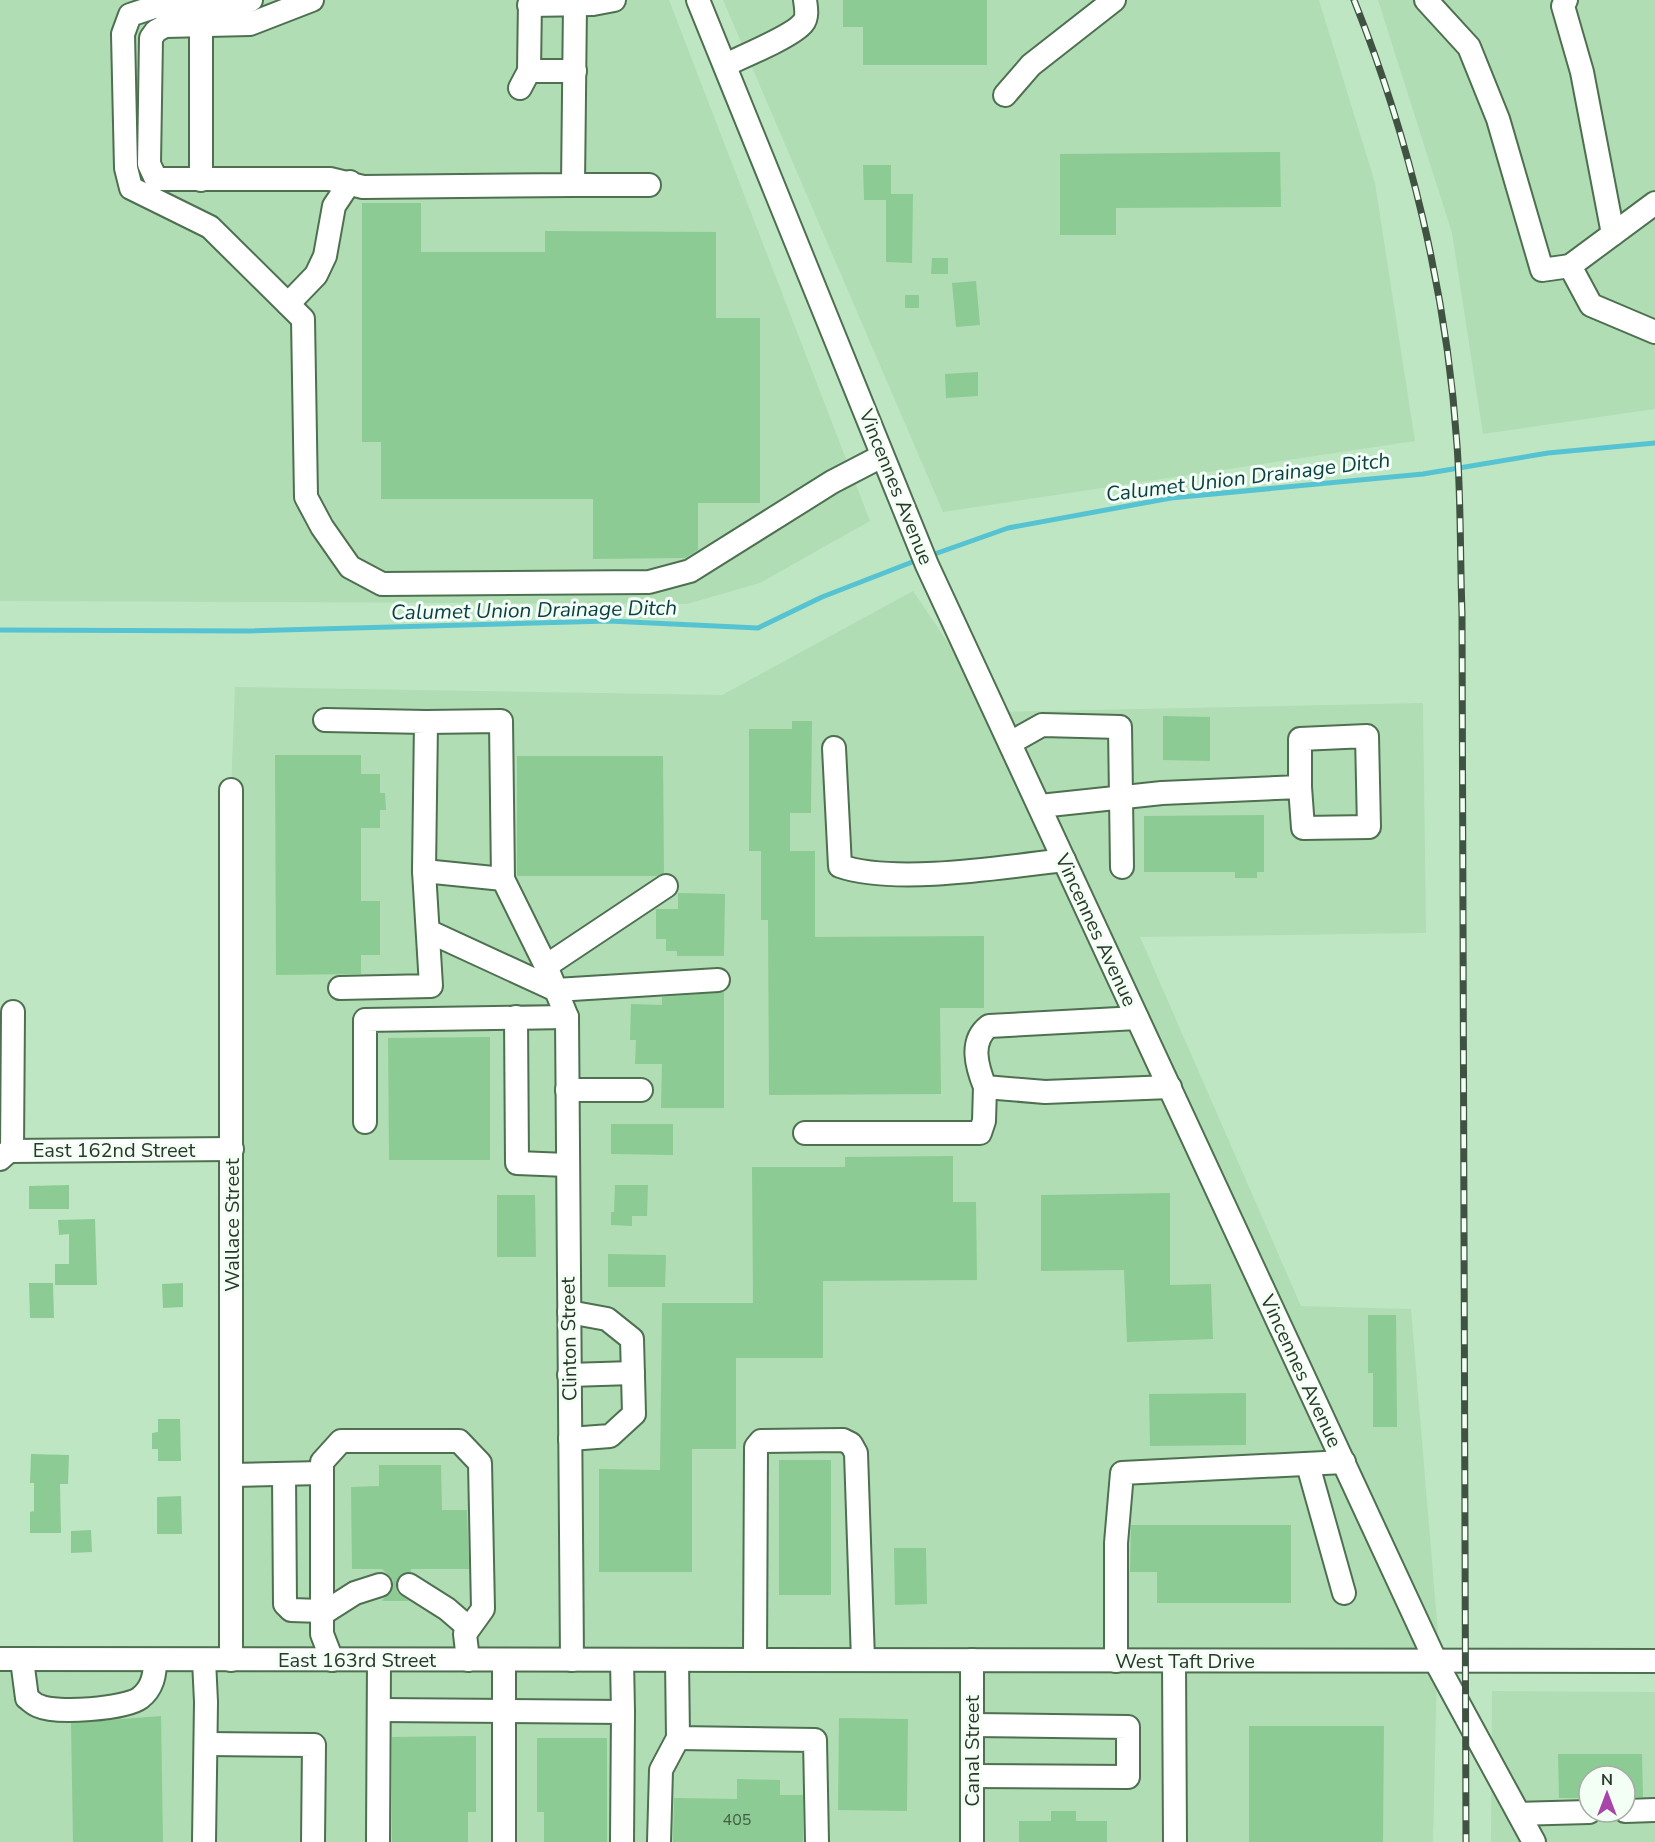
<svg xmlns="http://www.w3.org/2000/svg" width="1655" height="1842" font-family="'Nunito Sans',sans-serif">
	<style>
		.built { fill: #b0ddb4; fill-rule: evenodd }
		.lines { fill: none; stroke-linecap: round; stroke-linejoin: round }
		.stream { stroke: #56c3d2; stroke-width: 5 }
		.building { fill: #8ccb93 }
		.minor-casing { stroke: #4e7051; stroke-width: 26 }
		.minor { stroke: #fff; stroke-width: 22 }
		.rail-casing { stroke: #405342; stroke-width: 7 }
		.rail { stroke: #f3fff4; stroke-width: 4.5; stroke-dasharray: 14; stroke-linecap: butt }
		.labels { text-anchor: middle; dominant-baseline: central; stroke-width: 6; stroke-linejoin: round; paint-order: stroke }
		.number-label { font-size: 16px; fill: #425d44 }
		.street-label { font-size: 20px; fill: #29382a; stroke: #f3fff4 }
		.water-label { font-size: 21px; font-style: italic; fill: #0b3f45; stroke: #f3fff4 }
	</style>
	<rect width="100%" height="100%" fill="#bfe6c3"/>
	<g class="built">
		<polygon points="0,0 669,0 870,521 760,583 687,604 0,601"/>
		<polygon points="723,0 1319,0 1375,183 1415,441 943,512"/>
		<polygon points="1378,0 1655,0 1655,409 1483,434 1452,233"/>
		<polygon points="913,591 995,712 1423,703 1426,933 1140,937 1301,1306 1411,1309 1438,1633 1433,1842 0,1842 0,1659 231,1660 231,790 235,687 722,695"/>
		<path d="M1492,1691L1655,1692V1842H1491ZM1589,1776H1625V1812H1589Z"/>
	</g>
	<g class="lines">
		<g class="stream">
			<polyline points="929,556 1008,528 1171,498 1423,474 1548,453 1655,443"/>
			<polyline points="0,630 249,631 609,621 758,628 822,597 920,559"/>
		</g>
	</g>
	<g class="building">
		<polygon points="843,0 987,0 987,65 863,65 863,27 843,27"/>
		<polygon points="1280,152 1281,207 1116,208 1116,235 1060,235 1060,154"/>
		<polygon points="863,165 891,165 891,194 913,194 912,263 886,262 886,200 864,200"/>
		<polygon points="362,203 421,203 421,252 545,252 545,231 716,232 716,318 760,318 760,503 698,503 698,550 685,558 593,559 593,499 381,499 381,442 362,442"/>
		<polygon points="932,258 948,258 948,274 931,274"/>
		<polygon points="976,281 980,325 956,327 952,283"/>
		<rect x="905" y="295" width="14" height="13"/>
		<polygon points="978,372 978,396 946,398 945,374"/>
		<polygon points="1163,716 1210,717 1210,761 1163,760"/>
		<polygon points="792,721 812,721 811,813 790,813 790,851 815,851 815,937 984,936 984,1008 940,1008 941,1094 769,1095 768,920 761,920 761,851 749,851 749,729 792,729"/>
		<polygon points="275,755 361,755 361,774 380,774 380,793 385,793 386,810 380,810 380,828 361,828 361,901 380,901 380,955 361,955 361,974 276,975"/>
		<polygon points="517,756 663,756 664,873 657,876 517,876"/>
		<polygon points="1264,815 1264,872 1257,872 1257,878 1235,878 1235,872 1144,872 1144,816"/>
		<polygon points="678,893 725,894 724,956 677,956 677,951 666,951 666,939 656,939 656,909 678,909"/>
		<polygon points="724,992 724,1108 661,1108 662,1064 635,1064 636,1040 630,1040 631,1004 662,1005 662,997"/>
		<polygon points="490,1037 490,1160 389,1160 388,1038"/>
		<polygon points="611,1124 673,1124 673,1155 611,1154"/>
		<polygon points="953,1156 953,1202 976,1202 977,1280 823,1281 823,1358 736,1358 736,1449 692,1449 692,1572 599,1572 599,1469 660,1470 662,1303 753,1303 752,1167 845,1167 845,1157"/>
		<polygon points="69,1185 69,1209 29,1209 29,1186"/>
		<polygon points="615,1185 648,1185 647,1216 632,1216 632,1226 611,1225 611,1212 614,1212"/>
		<polygon points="1170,1193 1170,1285 1211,1284 1213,1339 1127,1342 1124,1270 1041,1271 1041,1195"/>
		<polygon points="497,1195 535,1195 536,1257 497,1257"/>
		<polygon points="95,1219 97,1285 55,1285 55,1264 69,1264 69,1234 59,1235 58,1220"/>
		<polygon points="608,1254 666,1255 665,1287 608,1287"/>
		<polygon points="29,1283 53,1283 54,1318 30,1318"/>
		<polygon points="183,1283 183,1307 163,1308 162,1284"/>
		<polygon points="1368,1315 1396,1315 1397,1427 1373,1427 1373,1373 1368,1373"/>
		<polygon points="1246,1393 1246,1445 1150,1446 1149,1394"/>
		<polygon points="158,1419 180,1419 181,1461 158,1461 158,1449 152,1449 152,1433 158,1432"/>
		<polygon points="31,1454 69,1455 68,1484 60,1484 61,1533 30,1533 30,1512 34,1511 34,1483 30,1483"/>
		<rect x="779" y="1460" width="52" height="135"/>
		<polygon points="379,1465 441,1465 442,1510 467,1510 469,1569 411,1569 411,1572 403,1573 396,1585 397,1592 409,1601 382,1601 393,1587 393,1580 382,1569 352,1569 351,1487 379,1486"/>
		<polygon points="181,1496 182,1534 157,1534 157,1497"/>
		<polygon points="1131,1525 1291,1525 1291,1603 1157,1603 1157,1572 1130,1572"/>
		<polygon points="91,1530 92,1552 71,1553 71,1531"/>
		<polygon points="894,1548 926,1548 927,1604 895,1605"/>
		<polygon points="161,1716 163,1842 73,1842 71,1723"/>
		<polygon points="839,1718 908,1719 907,1811 838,1810"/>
		<polygon points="1249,1726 1384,1726 1383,1842 1249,1842"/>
		<polygon points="476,1736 476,1812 468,1812 468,1842 392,1842 392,1737"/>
		<polygon points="537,1738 607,1738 607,1842 544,1842 544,1812 537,1812"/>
		<polygon points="1558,1754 1642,1754 1643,1797 1625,1797 1625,1776 1589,1776 1589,1798 1559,1798"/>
		<polygon points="737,1779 780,1780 780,1795 803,1795 803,1842 673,1842 674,1798 737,1799"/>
		<polygon points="1051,1811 1076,1811 1076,1821 1107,1821 1107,1842 1019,1842 1019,1821 1051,1821"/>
	</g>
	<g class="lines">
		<g class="minor-casing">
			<g id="minor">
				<polyline points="251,0 242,5 154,7 130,15 123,34 126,168 131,188 210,227 303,319 306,497 322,527 350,567 382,584 649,582 690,571 832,482 882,456"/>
				<polyline points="312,0 250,24 165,26 156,31 151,38 149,164 156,179 330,179 363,187 573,185 575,4"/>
				<polyline points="698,0 927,565 1436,1662 1534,1842"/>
				<polyline points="1426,0 1469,47 1498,119 1542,270 1570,266"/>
				<polyline points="1566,0 1563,6 1582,72 1613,234"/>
				<polyline points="529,5 593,4 614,0"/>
				<path d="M725,65C742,57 793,36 803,23C808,17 806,7 805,0"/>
				<polyline points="529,71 575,71"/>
				<polyline points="520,88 529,71 530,0"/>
				<polyline points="1005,95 1031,65 1114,0"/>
				<polyline points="201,180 201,26"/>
				<polyline points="573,185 649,185"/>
				<polyline points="1655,203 1570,266 1591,305 1655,332"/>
				<polyline points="288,304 316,275 325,256 334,206 350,182"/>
				<polyline points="325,720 426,722 424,871 431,986 340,988"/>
				<polyline points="426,722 501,721 503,879"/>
				<polyline points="1010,743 1042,725 1120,727 1122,867"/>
				<path d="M834,748L840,866C895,885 1005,867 1064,860"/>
				<polyline points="231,790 231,1660"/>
				<polyline points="1040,806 1162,793 1300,787 1300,739 1367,736 1369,827 1303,828 1300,787"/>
				<polyline points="424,871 503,879 546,966 567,1017 572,1660"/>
				<polyline points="428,931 556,990 718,980"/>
				<polyline points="546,966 666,886"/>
				<polyline points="516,1017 517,1163 567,1165"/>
				<path d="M1137,1018L989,1026C969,1041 977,1067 985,1087L1045,1092L1170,1087"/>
				<polyline points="567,1090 641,1090"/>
				<polyline points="365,1122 365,1020 567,1017"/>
				<polyline points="805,1133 980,1133 984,1121 985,1087"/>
				<polyline points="12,1151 13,1012"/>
				<polyline points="0,1159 9,1151 232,1149"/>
				<polyline points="569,1312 607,1319 632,1339 634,1414 610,1436 570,1439"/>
				<polyline points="569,1375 633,1373"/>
				<polyline points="1308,1465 1344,1593"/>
				<polyline points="284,1474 285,1604 291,1610 322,1611"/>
				<polyline points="231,1475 322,1473"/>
				<polyline points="409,1585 447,1609 469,1628"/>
				<polyline points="322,1614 355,1593 380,1585"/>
				<polyline points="0,1659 1655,1661"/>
				<path d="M22,1660L27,1698C31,1701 35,1705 39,1706C56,1714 125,1709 140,1698C153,1688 155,1674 155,1660"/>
				<polyline points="204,1660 206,1702 204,1842"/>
				<polyline points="332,1660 322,1634 322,1462 341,1441 459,1441 480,1463 483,1609 465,1634 468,1660"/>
				<polyline points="504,1660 504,1842"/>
				<polyline points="622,1660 623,1712"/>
				<polyline points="677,1660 678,1738 815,1740 817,1842"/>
				<polyline points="755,1660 756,1447 761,1441 843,1440 851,1444 856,1453 863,1660"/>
				<polyline points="1116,1661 1116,1543 1122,1473 1344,1462"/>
				<polyline points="1174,1661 1175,1842"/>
				<polyline points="379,1710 623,1712 622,1842"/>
				<polyline points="206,1744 314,1745 313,1842"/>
				<polyline points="972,1776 1128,1777 1128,1727 972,1725"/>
				<polyline points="1625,1811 1655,1810"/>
				<polyline points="1519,1814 1589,1812"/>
				<polyline points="378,1842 379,1660"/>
				<polyline points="659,1842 661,1770 678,1738"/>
				<polyline points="972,1842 972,1660"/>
			</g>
		</g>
		<use href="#minor" class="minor"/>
		<g class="rail-casing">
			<path id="rail" d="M1354,0C1410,140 1447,294 1457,445C1461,500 1460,557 1462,613L1466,1842"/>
		</g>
		<use href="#rail" class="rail"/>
	</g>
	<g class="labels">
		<g class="number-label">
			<text x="737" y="1820">405</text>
		</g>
		<g class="street-label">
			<text transform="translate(896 487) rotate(68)">Vincennes Avenue</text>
			<text transform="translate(1096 930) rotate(65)">Vincennes Avenue</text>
			<text x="114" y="1150">East 162nd Street</text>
			<text transform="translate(232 1225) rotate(-90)">Wallace Street</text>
			<text transform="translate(569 1339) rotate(-91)">Clinton Street</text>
			<text transform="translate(1301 1371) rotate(65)">Vincennes Avenue</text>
			<text x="357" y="1660">East 163rd Street</text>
			<text x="1185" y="1661">West Taft Drive</text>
			<text transform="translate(972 1751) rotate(-90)">Canal Street</text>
		</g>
		<g class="water-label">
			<text transform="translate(1248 477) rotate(-7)">Calumet Union Drainage Ditch</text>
			<text transform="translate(534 610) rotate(-1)">Calumet Union Drainage Ditch</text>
		</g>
	</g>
	<g transform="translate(1607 1794)"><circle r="28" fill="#f3fff4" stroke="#a2afa3" stroke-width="1.5"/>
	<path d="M0-4.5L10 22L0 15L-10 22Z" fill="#a944aa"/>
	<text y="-9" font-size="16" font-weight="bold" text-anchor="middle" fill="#29382a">N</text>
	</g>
</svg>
